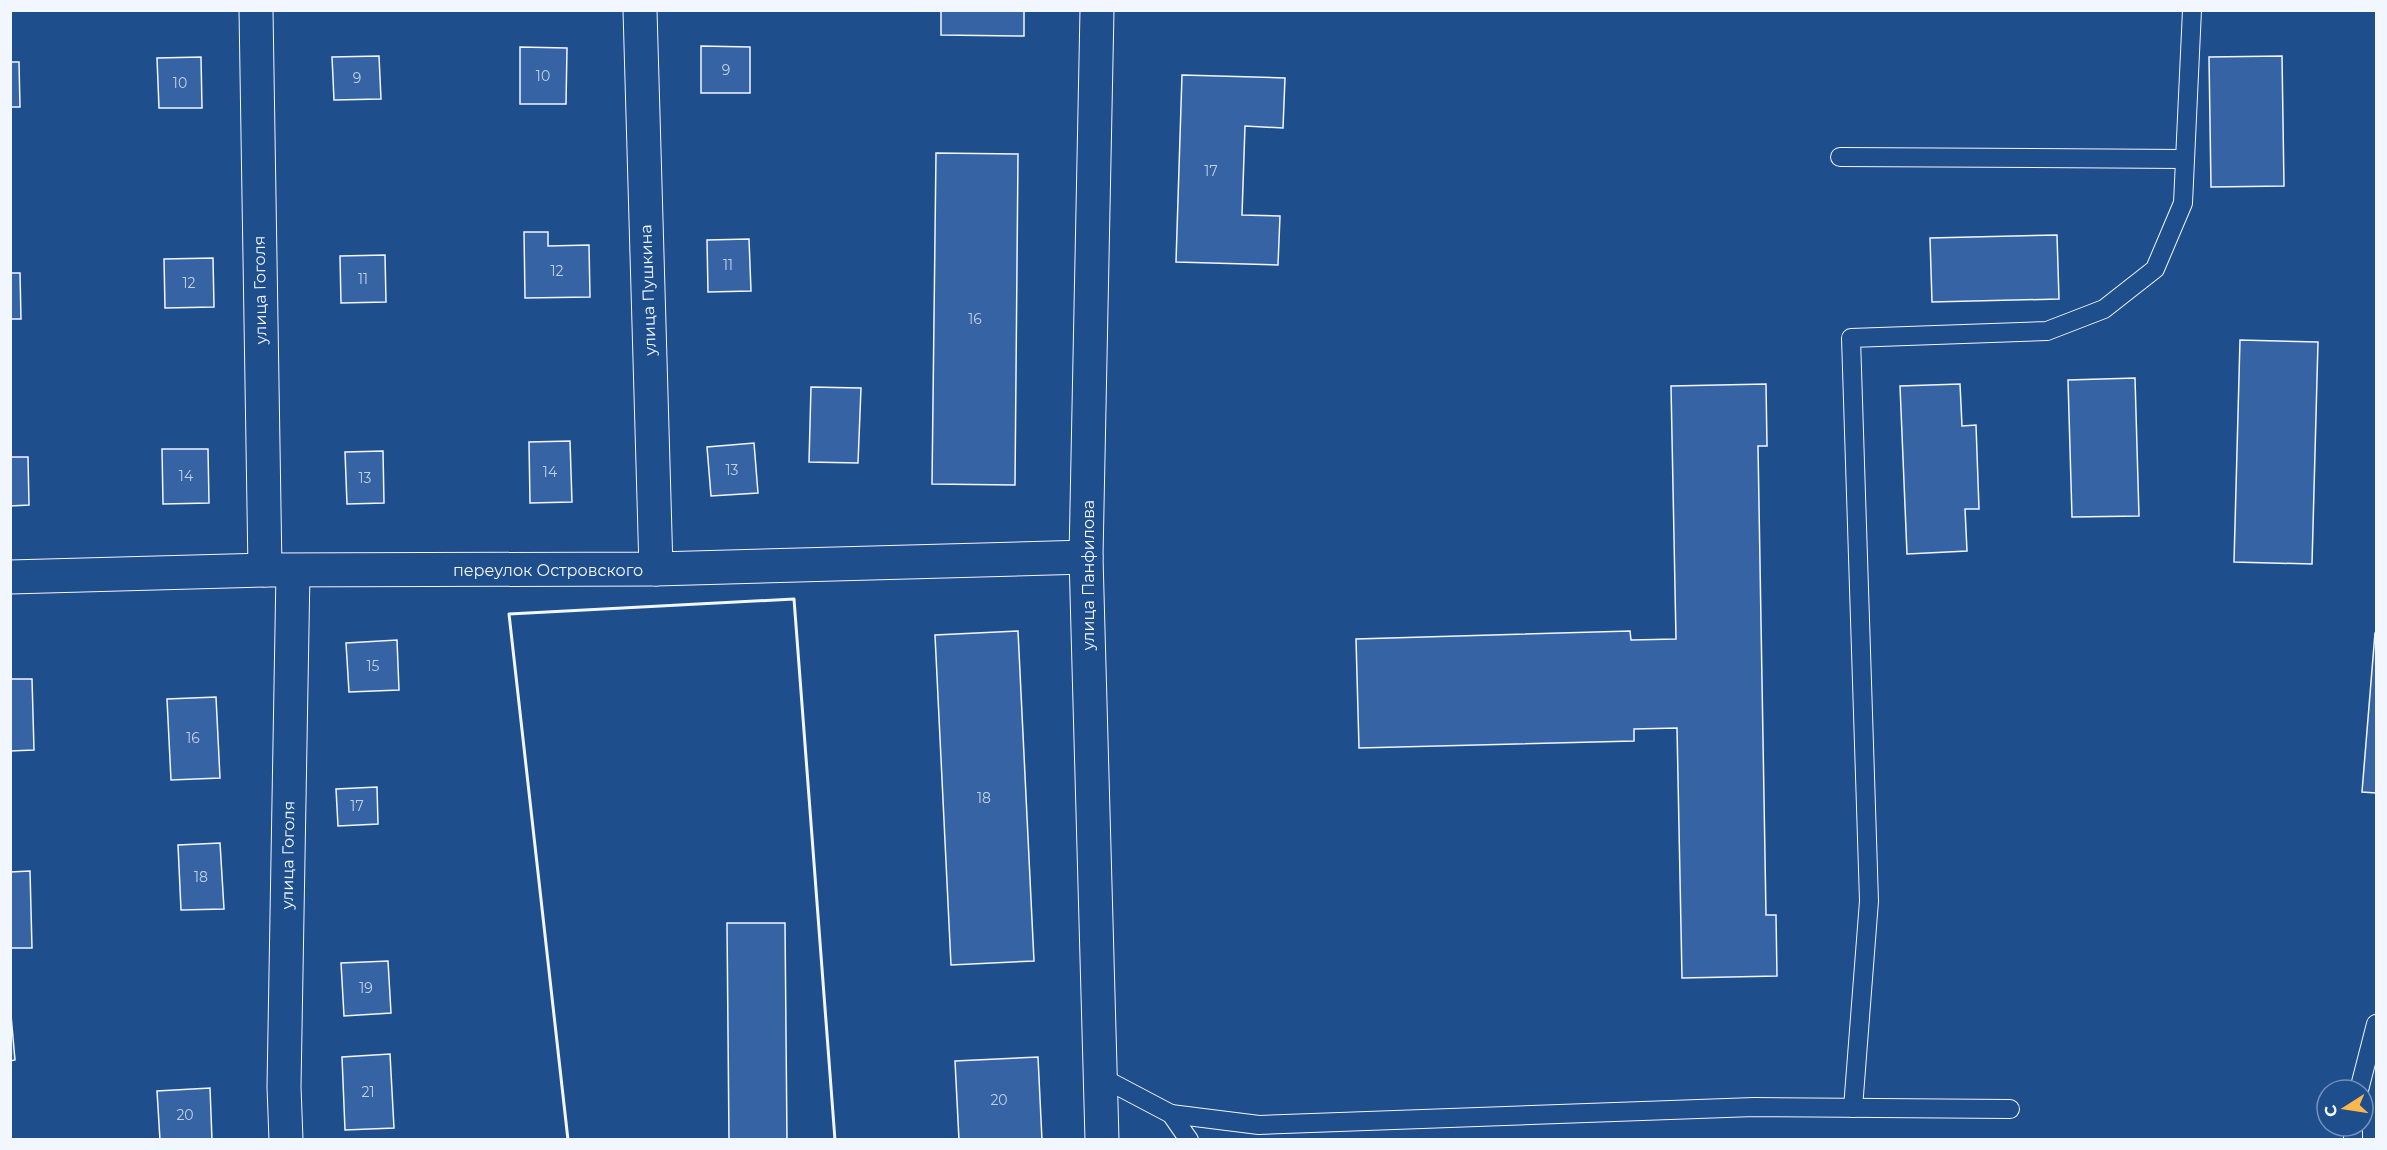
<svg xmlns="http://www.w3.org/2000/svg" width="2387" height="1150" font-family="Montserrat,sans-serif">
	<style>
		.building { fill: #3563a3; stroke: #f2f6ff; stroke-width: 1.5 }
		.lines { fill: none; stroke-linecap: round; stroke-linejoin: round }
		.lane-casing { stroke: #f2f6ff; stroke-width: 20 }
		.street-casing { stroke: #f2f6ff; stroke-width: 35 }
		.lane { stroke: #1f4e8c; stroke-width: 18 }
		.street { stroke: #1f4e8c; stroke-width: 33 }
		.wall { stroke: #f2f6ff; stroke-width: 3 }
		.labels { text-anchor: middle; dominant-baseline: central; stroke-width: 4.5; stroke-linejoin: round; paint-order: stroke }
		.number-label { font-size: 14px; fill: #c3d1e8 }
		.street-label { font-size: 16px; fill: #f2f6ff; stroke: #1f4e8c }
	</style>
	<rect width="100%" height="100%" fill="#1f4e8c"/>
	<g class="building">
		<polygon points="941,10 1024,10 1024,36 941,35"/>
		<polygon points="701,46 750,47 750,93 701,93"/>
		<polygon points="520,47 567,48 566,104 520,104"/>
		<polygon points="379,56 381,99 334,100 332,57"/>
		<polygon points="2282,56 2284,186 2211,187 2209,57"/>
		<polygon points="201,57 202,108 159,108 157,58"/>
		<polygon points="10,62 19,62 20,107 10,107"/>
		<polygon points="1182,75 1285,78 1283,128 1245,126 1242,215 1280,216 1278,265 1176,262"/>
		<polygon points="936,153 1018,154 1015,485 932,484"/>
		<polygon points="524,232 548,232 548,246 589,245 590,297 525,298"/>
		<polygon points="2057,235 2059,299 1932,302 1930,238"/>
		<polygon points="749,239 751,291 708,292 707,240"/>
		<polygon points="385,255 386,302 341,303 340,256"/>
		<polygon points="213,258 214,307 165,308 164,259"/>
		<polygon points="10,273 20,273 21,319 10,319"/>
		<polygon points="2240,340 2318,342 2312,564 2234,562"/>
		<polygon points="2135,378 2139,516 2072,517 2068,380"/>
		<polygon points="1766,384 1767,446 1758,446 1766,915 1776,915 1777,976 1682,978 1677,728 1634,729 1634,741 1359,748 1356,639 1630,631 1631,640 1676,639 1671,386"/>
		<polygon points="1960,384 1962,426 1976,425 1979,509 1965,509 1967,551 1907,554 1900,386"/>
		<polygon points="811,387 861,388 858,463 809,462"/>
		<polygon points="570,441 572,502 530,503 529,442"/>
		<polygon points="754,443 758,493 711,496 707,447"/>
		<polygon points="162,449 208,449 209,503 163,504"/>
		<polygon points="383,451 384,503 347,504 345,452"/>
		<polygon points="10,457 28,457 29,505 10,506"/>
		<polygon points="1018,631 1034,961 951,965 935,635"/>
		<polygon points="2375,633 2376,633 2376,793 2362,792"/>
		<polygon points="397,640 399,690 349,692 346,643"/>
		<polygon points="10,679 32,679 34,750 10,751"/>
		<polygon points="216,697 220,778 171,780 167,699"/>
		<polygon points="377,787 378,824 338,826 336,789"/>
		<polygon points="220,843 224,909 181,910 178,845"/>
		<polygon points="30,871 32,948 10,948 10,872"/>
		<polygon points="727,923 785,923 787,1140 729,1140"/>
		<polygon points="388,961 391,1013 344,1016 341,963"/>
		<polygon points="10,1004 15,1060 10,1061"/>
		<polygon points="390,1054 394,1128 345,1130 342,1057"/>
		<polygon points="1038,1057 1042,1140 959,1140 955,1061"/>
		<polygon points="210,1088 212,1140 160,1140 157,1091"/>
	</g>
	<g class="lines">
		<g class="lane-casing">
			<g id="lane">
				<polyline points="1840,157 2185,159"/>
				<polyline points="1099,1076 1171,1114 1189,1140"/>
				<polyline points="2359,1090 2376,1024"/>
				<polyline points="1853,1108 1869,901 1851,338 2047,331 2104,309 2155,269 2183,203 2192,10"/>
				<polyline points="1171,1114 1259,1125 1754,1107 2010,1109"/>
				<polyline points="2353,1140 2353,1126"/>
			</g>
		</g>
		<g class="street-casing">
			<g id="street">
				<polyline points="256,10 265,570"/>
				<polyline points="640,10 656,569"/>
				<polyline points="1097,10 1086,557 1102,1140"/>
				<polyline points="10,577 265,570 656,569 1086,557"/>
				<polyline points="286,1140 284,1087 293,571"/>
			</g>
		</g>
		<use href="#lane" class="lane"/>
		<use href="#street" class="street"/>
		<polyline class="wall" points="568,1140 509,614 794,599 835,1140"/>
	</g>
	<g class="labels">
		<g class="number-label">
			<text x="726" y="70">9</text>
			<text x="543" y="76">10</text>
			<text x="357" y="78">9</text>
			<text x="180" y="83">10</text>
			<text x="1211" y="171">17</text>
			<text x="728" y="265">11</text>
			<text x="557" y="271">12</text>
			<text x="363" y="279">11</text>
			<text x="189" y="283">12</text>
			<text x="975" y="319">16</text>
			<text x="732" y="470">13</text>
			<text x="550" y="472">14</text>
			<text x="186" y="476">14</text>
			<text x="365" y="478">13</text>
			<text x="373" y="666">15</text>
			<text x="193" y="738">16</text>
			<text x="984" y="798">18</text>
			<text x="357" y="806">17</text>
			<text x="201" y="877">18</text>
			<text x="366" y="988">19</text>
			<text x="368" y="1092">21</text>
			<text x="999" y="1100">20</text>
			<text x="185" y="1115">20</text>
		</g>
		<g class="street-label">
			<text transform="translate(260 290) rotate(-91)">улица Гоголя</text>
			<text transform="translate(648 290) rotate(-92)">улица Пушкина</text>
			<text x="548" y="570">переулок Островского</text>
			<text transform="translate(1088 575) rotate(-90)">улица Панфилова</text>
			<text transform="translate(288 855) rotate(-89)">улица Гоголя</text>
		</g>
	</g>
	<rect width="2387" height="1150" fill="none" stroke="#f2f6ff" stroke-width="24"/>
	<g transform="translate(2345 1108) rotate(258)"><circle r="28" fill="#1f4e8c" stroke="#7391ba" stroke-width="1.5"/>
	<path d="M0-4.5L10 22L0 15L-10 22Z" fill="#ffb74d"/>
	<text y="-9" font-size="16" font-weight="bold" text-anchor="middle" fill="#f2f6ff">С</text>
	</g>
</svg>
